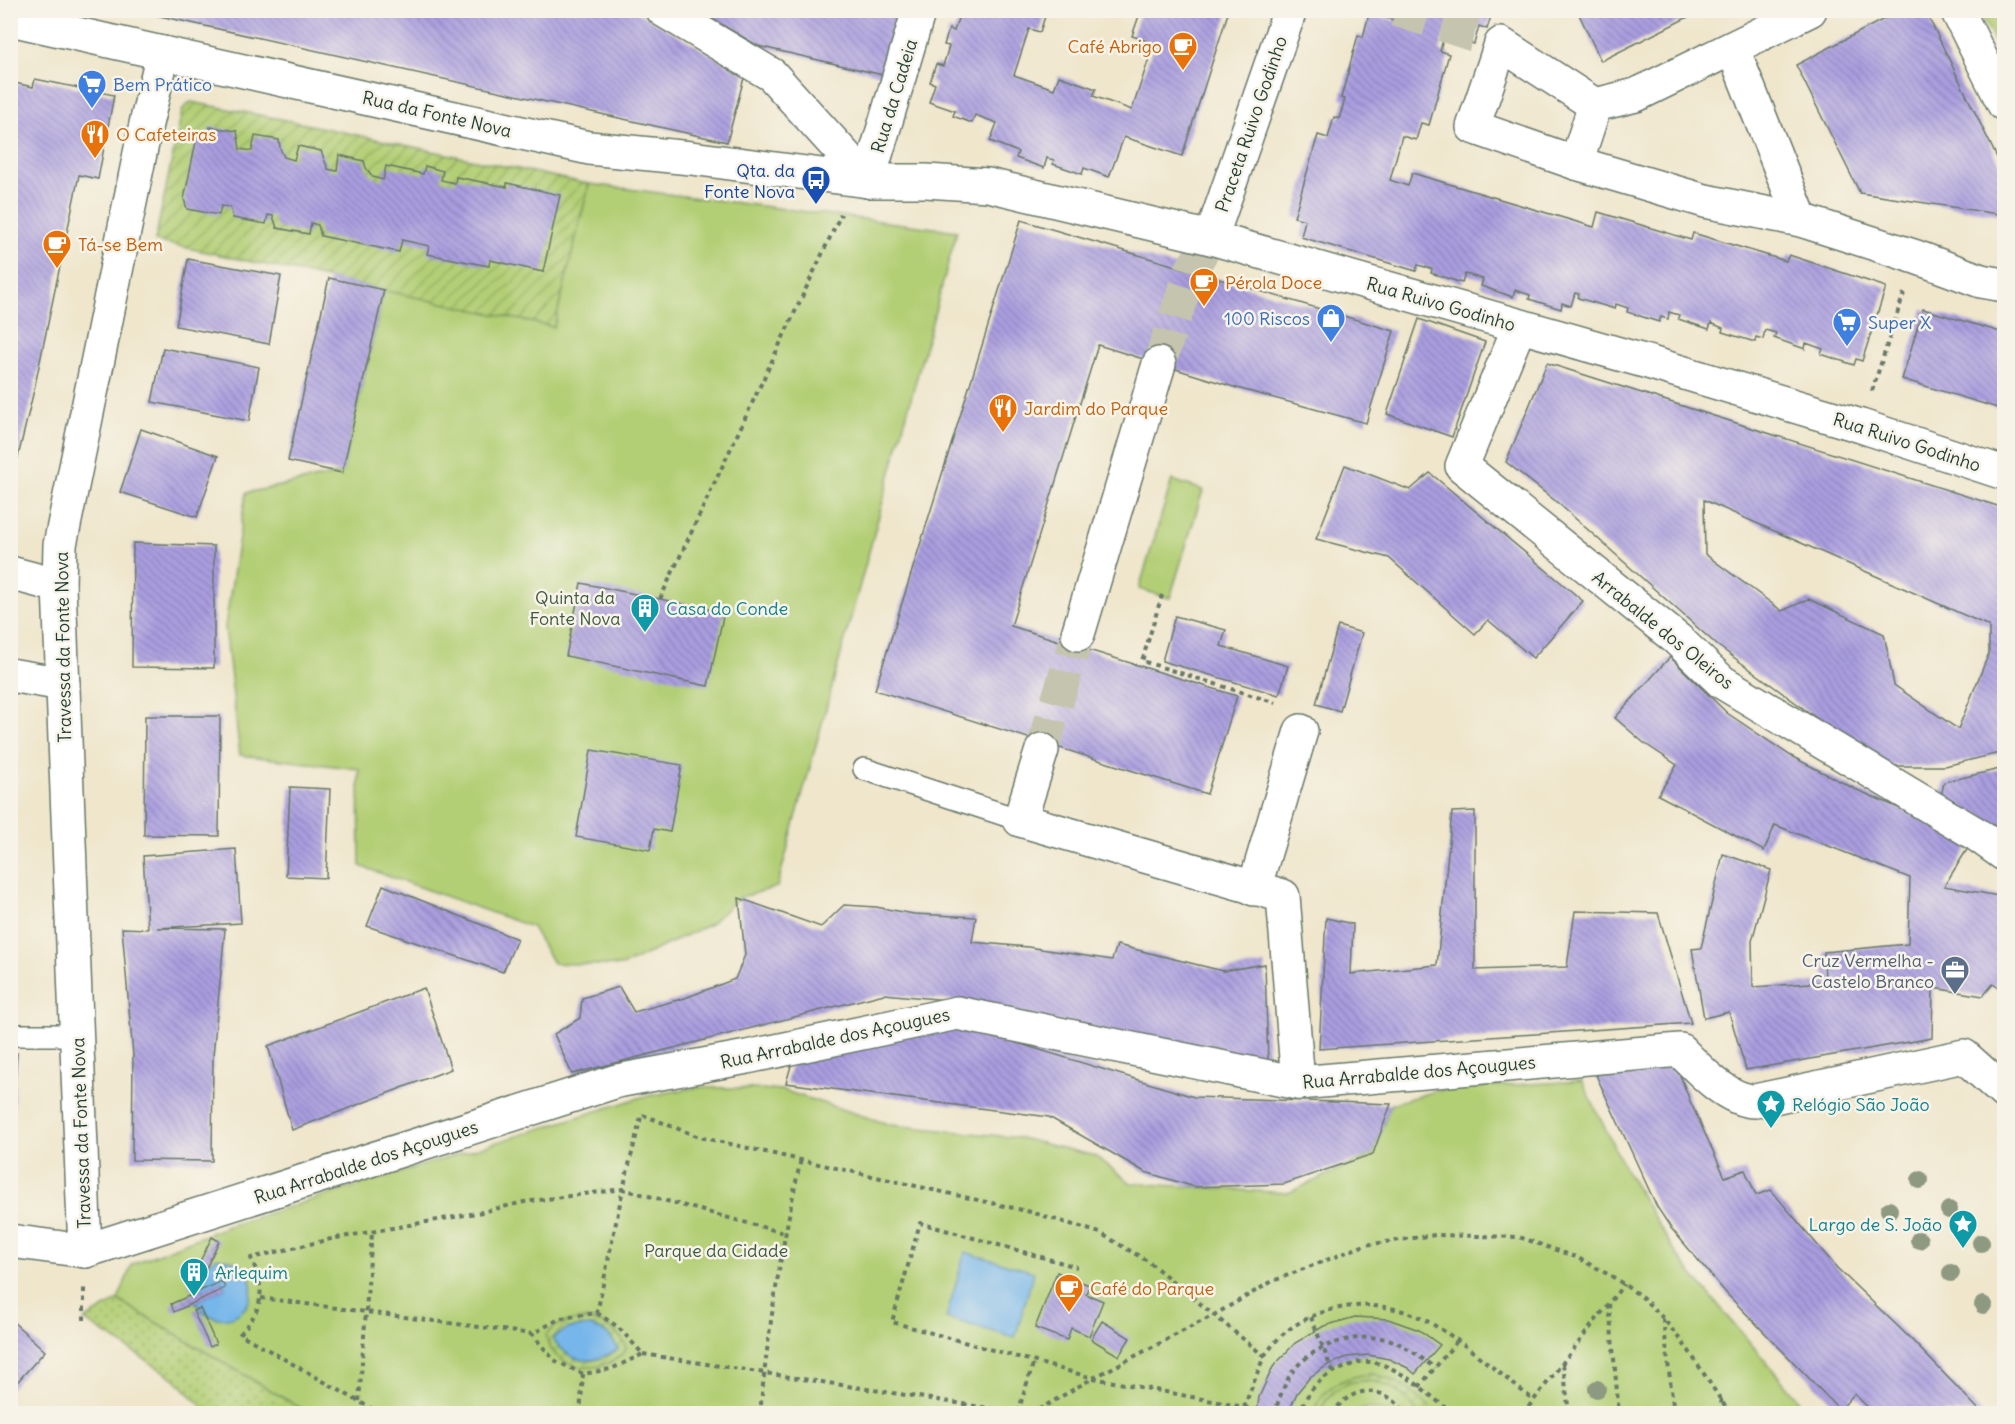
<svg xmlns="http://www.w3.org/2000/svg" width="2015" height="1424" font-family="Delius,sans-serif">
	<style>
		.grass { fill: url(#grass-dots); stroke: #698655; stroke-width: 1.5 }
		.park { fill: #b3cf76; stroke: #698655; stroke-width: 1.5 }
		.garden { fill: url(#garden-furrows); stroke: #698655; stroke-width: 1.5 }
		.water { fill: #76b6ea; stroke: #4a7a8f; stroke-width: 1.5 }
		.building { fill: url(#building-back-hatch); fill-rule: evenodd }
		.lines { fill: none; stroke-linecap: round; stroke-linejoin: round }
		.minor-tunnel { stroke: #c5c4ae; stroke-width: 33; stroke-dasharray: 33 16; stroke-linecap: butt }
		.service-casing { stroke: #687869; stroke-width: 24 }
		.minor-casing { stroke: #687869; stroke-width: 36 }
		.path { stroke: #687869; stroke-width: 4; stroke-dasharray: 4.5 4.5; stroke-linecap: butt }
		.service { stroke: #fff; stroke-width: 21 }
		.minor { stroke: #fff; stroke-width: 33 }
		.tree { fill: #8d9980 }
		.labels { text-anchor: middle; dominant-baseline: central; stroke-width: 5; stroke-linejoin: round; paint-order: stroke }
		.food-label { font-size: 18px; fill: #c56008; stroke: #f7f3e8; text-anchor: start }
		.shop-label { font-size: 18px; fill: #366cbe; stroke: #f7f3e8; text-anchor: start }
		.street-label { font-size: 18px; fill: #1f3d34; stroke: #f7f3e8 }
		.transit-label { font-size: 18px; fill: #164399; stroke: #f7f3e8; text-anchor: end }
		.park-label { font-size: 18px; fill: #3d5a41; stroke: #f7f3e8 }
		.culture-label { font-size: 18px; fill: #0d838f; stroke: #f7f3e8; text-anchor: start }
		.service-label { font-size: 18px; fill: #4e5e75; stroke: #f7f3e8; text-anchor: end }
	</style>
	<defs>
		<pattern id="grass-dots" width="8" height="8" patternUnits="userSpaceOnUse" patternTransform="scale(1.5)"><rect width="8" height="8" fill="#b3cf76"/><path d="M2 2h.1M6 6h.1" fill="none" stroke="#91a962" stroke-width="1.8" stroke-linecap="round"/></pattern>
		<pattern id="garden-furrows" width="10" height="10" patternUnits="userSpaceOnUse" patternTransform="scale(1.5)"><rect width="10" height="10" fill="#b3cf76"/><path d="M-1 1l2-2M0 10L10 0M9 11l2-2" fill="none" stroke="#91a962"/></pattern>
		<pattern id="building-back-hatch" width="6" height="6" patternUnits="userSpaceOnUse" patternTransform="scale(1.5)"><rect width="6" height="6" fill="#aa9ee0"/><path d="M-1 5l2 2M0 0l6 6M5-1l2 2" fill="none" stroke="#8a82b6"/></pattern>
	</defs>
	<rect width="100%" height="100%" fill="#f7f3e8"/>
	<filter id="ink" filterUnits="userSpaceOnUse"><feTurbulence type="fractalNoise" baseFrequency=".0167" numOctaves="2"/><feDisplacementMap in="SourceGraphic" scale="12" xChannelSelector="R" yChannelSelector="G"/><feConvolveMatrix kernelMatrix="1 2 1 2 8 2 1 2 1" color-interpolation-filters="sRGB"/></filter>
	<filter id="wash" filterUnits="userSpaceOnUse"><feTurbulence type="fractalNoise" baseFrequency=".008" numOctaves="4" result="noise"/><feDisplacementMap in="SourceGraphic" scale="24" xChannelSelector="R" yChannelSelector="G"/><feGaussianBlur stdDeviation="1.35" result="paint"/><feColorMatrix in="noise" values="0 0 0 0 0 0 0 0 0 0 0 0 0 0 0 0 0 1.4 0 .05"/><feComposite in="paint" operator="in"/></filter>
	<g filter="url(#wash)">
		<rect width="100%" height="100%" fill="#efe6cc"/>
		<polygon class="grass" points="118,1300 309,1413 208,1413 174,1378 84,1320"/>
		<g class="park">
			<polygon points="1979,11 2004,11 2004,60"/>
			<polygon points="589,184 957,231 777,887 739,898 710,924 622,966 553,963 532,927 360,866 359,769 240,755 225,627 246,493 342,473 384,290 554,326"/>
			<polygon points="1172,480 1203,490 1170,598 1139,589"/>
			<path d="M1582,1081L1625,1169L1678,1257L1809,1413L1387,1414C1375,1407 1363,1407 1352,1414L309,1413L118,1300L132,1264L228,1226L642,1097L699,1087L782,1090L891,1125L1020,1138L1095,1156L1131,1183L1288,1193L1373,1154L1391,1104L1435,1091L1459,1088Z"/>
		</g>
		<g class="garden">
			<polygon points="191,102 291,121 589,184 554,327 155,241 182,111 186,105"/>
			<path d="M584,1319C600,1320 623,1332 626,1349C606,1377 554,1373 546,1336C553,1323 570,1321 584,1319Z"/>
			<path d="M1372,1374C1402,1380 1414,1394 1437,1413H1417C1397,1376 1342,1366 1321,1409L1315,1408C1325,1384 1348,1376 1372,1374Z"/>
		</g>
		<g class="water">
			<polygon points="965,1252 1034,1272 1015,1338 946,1318"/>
			<path d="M217,1258C267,1259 259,1324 217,1318C208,1316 200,1310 195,1302L225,1288L222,1281L193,1294C192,1281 206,1262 217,1258Z"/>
			<path d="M591,1326L608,1334L619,1349C591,1366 573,1366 552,1338L569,1328Z"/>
		</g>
		<g id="blocks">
			<g class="building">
				<polygon points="133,10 634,10 745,74 727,142"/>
				<polygon points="697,10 904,10 883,75 758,46"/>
				<polygon points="961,10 1047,10 1040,32 1029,29 1014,75 1054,89 1059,76 1096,89 1093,96 1132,110 1154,43 1132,36 1141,10 1229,10 1182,156 1124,137 1109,177 1084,168 1082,174 1053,164 1054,160 1047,158 1044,168 1016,158 1018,152 990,141 997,123 975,115 972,123 953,116 955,111 929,102 935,84 930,82 936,64 943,66 949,46 944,45 949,29 954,31"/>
				<polygon points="1397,10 1493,10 1487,29 1479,26 1474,44 1444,35 1440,51 1449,54 1429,125 1421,123 1416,140 1402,136 1390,180 1408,186 1412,173 1594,227 1598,212 1691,240 1693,233 1786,261 1789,255 1886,287 1862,361 1856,359 1854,365 1821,354 1823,349 1806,343 1805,349 1774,338 1776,333 1765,330 1763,339 1756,337 1755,342 1722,332 1723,328 1711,323 1709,329 1678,319 1679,315 1669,312 1668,319 1661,317 1659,322 1627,312 1628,308 1616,304 1615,309 1578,298 1579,294 1575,293 1571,306 1562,303 1561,309 1529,299 1530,295 1515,290 1513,297 1481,286 1483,279 1465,274 1462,283 1431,273 1432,269 1418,265 1416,271 1301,237 1305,220 1294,217 1318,135 1328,138 1334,117 1339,119 1345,99 1341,98 1358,35 1363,37 1369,14 1394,20"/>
				<polygon points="1577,10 1702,10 1601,61"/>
				<polygon points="1901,10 1925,10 2004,172 2004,215 1860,193 1796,65"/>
				<polygon points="35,79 114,95 98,179 79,175 34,390 11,486 10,82 33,87"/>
				<polygon points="210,127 237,131 240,149 252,151 255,136 279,140 280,148 284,157 294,160 298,146 321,151 328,169 337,171 339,155 364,161 366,168 373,177 383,180 386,166 423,174 425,166 443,171 441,180 455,183 456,177 507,187 507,183 560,195 543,272 490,260 489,266 427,254 429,246 402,240 399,252 321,236 318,225 311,223 309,234 277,228 273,216 268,215 266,224 233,218 230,207 221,206 219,215 187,209 184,199 197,137 207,138"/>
				<polygon points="1021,220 1394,331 1366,423 1237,388 1098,345 1011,626 1237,696 1207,794 875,690"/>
				<polygon points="188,259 281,276 269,344 176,326"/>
				<polygon points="329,278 384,290 342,473 288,461"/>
				<polygon points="1923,309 2004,333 2004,410 1902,379"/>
				<polygon points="1419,319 1485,342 1452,437 1387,414"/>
				<polygon points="163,348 259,367 249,421 152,402"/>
				<path d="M1547,363L2004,508V752L1945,766H1882L1717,645L1558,503L1506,462ZM1704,500L1989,626V653L1958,729L1894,685L1884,634L1809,599L1782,611L1705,554Z"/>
				<polygon points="141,429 218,456 197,517 120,492"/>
				<polygon points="1345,465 1410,490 1430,473 1583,601 1533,658 1488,620 1475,634 1389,558 1316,539"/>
				<polygon points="133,543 214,546 214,668 132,667"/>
				<polygon points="581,583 724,612 708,686 566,656"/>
				<polygon points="1175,616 1226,630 1221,646 1288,666 1279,695 1162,661"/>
				<polygon points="1338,626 1362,633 1340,711 1316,704"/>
				<polygon points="1670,657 1727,713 1791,756 1855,789 1973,840 1944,886 2004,897 2004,992 1993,984 1983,996 1933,988 1932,1038 1746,1070 1729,1012 1704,1018 1692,949 1701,948 1723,854 1771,870 1752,941 1753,987 1825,982 1824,952 1908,944 1910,878 1775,825 1764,851 1658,795 1677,765 1644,743 1615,718"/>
				<polygon points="145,716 220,716 219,836 144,835"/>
				<polygon points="591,750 682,765 670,832 654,829 650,850 576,837"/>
				<polygon points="2004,768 2004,837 1939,807 1944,782"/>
				<polygon points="290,787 330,789 326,878 286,876"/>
				<polygon points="1475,811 1475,970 1567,967 1575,911 1658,913 1691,1023 1319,1049 1326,918 1353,924 1351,974 1437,965 1452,812"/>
				<polygon points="236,849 241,923 157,928 225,929 213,1056 212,1161 132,1160 133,1055 122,928 148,929 143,856"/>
				<polygon points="383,885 517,939 503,972 367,926"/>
				<polygon points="739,898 821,927 844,905 876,907 914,914 976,917 972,942 1028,947 1112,960 1117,945 1223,971 1265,964 1268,1064 957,1001 884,994 572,1074 554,1034 580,1018 582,998 619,987 634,1012 685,998 735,979 745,955"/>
				<rect x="10" y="929" width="3" height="65"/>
				<polygon points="424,988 451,1069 292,1130 268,1046"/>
				<polygon points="955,1024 1194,1097 1391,1104 1373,1154 1284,1184 1195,1187 1145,1172 1049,1117 786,1083 795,1052"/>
				<polygon points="10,1053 17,1053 12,1129 10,1128"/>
				<polygon points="1673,1057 1690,1101 1725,1177 1745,1170 1756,1195 1771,1190 1837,1268 1909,1337 1982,1413 1874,1413 1854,1394 1840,1410 1726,1293 1671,1228 1657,1207 1596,1075"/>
				<polygon points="212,1237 219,1241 196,1289 188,1286"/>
				<polygon points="1057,1272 1089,1285 1086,1294 1103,1301 1089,1336 1071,1328 1067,1340 1035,1328"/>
				<polygon points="222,1281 225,1288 174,1312 171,1304"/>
				<polygon points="200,1308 216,1344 210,1347 193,1311"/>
				<polygon points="1355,1317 1388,1319 1419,1330 1440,1345 1415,1374 1408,1368 1389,1359 1368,1355 1347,1357 1328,1365 1310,1377 1297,1393 1288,1413 1257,1413 1259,1397 1273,1367 1295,1343 1324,1326"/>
				<polygon points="10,1319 45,1351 10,1390"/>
				<polygon points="1102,1321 1130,1338 1119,1356 1091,1339"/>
			</g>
		</g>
	</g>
	<g filter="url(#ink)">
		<use href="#blocks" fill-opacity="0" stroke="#687869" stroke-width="1.5"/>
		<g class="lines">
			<g class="minor-tunnel">
				<polyline points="1396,10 1501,44"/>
				<polyline points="1159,364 1191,270 1211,238"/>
				<polyline points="1042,750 1078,634"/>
			</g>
			<g class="service-casing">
				<g id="service">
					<polyline points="864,769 1020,820"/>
					<polyline points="10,1035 77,1035"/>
				</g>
			</g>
			<g class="minor-casing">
				<g id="minor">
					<polyline points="663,10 772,75 868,181"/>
					<polyline points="1810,10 1636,95 1595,105 1501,44 1473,127 1576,163 1705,201 1801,220 1916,257 1981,281 2004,285"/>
					<polyline points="1957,10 2004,104"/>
					<polyline points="10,19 589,148 691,158 868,181 926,181 988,185 1211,238 1651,363 1861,426 2004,473"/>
					<polyline points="1733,49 1801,220"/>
					<polyline points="1576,163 1595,105"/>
					<polyline points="868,181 919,10"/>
					<polyline points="1211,238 1290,10"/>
					<polyline points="1519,327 1462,466 1677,639 1722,682 1976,834 2004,854"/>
					<polyline points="10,573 59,586"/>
					<polyline points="1078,634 1159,364"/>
					<polyline points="10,675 63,684"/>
					<polyline points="1042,750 1020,820 1283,896 1298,1083"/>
					<polyline points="1254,889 1301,731"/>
					<path d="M10,1241L85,1251L617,1081L747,1057L957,1013L1298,1083L1680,1050C1698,1069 1728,1101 1755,1101L1964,1056L2004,1092"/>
					<polyline points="85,1251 59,586 60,545 146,124 163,53"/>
				</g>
			</g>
			<g class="path">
				<polyline points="1872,391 1904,293"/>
				<polyline points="1162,595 1142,661 1276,703"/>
				<polyline points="660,599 841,214"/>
				<polyline points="643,1115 699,1137 1031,1212 1100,1233 1149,1262 1264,1356 1244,1407 1093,1378 892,1322 920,1223 1077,1267"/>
				<polyline points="261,1298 532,1334"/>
				<polyline points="1609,1304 1619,1414"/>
				<polyline points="597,1313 618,1327 643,1354 611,1369 583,1374 554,1360 532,1334 561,1318 597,1313 623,1189 784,1233"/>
				<polyline points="1311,1317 1333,1373"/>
				<polyline points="1663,1319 1674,1414"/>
				<polyline points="84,1320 84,1288"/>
				<polyline points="643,1354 1027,1414"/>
				<path d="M1264,1356C1270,1349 1275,1341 1282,1335C1320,1302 1379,1297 1423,1319C1462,1339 1499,1374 1534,1400"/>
				<polyline points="1563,1364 1569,1414"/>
				<polyline points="1419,1387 1457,1341"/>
				<polyline points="1721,1399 1722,1414"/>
				<polyline points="359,1401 372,1233"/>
				<polyline points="1244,1407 1272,1414"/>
				<polyline points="1018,1412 1034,1361"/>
				<path d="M381,1414L240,1334C264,1307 266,1291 251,1258L331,1239L482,1212L524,1202L623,1189L642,1113"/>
				<polyline points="580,1414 583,1374"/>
				<path d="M760,1414C768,1328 782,1243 801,1159"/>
				<polyline points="1031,1414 1093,1378 1214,1315 1273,1281 1365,1245 1435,1235 1519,1237 1576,1257 1613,1277 1642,1297 1663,1318 1689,1351 1730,1414"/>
				<path d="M1274,1414C1279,1400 1284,1383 1293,1371C1314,1344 1354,1333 1387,1339C1401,1342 1423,1359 1435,1368"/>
				<path d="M1299,1414C1306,1394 1318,1378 1338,1370C1345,1368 1353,1363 1360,1362C1393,1358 1429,1395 1453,1414"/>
				<path d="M1332,1414C1352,1384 1385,1384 1406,1414"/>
				<polyline points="1523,1414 1624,1284"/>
			</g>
			<use href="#service" class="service"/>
			<use href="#minor" class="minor"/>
		</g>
		<g class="tree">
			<circle cx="1920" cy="1180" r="9"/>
			<circle cx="1889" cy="1210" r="9"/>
			<circle cx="1949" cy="1210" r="9"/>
			<circle cx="1919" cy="1240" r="9"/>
			<circle cx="1981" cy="1243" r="9"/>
			<circle cx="1951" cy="1273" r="9"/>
			<circle cx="1983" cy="1305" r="9"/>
			<circle cx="1597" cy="1389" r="9"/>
		</g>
	</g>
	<defs>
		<g id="cafe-pin" transform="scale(1.5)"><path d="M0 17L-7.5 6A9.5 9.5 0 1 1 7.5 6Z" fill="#e8710a" stroke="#f7f3e8"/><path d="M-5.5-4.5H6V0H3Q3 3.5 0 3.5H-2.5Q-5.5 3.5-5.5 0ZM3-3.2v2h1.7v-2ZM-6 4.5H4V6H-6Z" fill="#fff"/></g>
		<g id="supermarket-pin" transform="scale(1.5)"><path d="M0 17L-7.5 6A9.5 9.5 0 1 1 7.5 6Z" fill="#3f7fe0" stroke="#f7f3e8"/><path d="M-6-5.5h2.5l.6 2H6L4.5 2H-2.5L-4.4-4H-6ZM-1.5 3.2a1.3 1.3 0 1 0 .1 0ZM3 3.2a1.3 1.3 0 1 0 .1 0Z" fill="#fff"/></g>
		<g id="restaurant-pin" transform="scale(1.5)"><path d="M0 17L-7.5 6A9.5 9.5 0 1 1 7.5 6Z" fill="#e8710a" stroke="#f7f3e8"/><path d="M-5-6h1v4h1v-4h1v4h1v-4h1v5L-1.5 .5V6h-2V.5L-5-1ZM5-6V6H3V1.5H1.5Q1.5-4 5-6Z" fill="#fff"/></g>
		<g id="bus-pin" transform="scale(1.5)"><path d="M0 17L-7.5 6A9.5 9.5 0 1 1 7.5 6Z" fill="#1a4fb4" stroke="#f7f3e8"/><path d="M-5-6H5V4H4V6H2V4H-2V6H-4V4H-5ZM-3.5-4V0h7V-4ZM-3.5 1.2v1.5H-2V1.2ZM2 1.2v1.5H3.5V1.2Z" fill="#fff"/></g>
		<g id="shop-pin" transform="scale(1.5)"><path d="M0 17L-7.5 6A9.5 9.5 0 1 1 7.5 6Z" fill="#3f7fe0" stroke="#f7f3e8"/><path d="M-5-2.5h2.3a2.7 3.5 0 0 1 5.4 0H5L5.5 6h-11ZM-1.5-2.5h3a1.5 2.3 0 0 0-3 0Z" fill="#fff"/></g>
		<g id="building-pin" transform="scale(1.5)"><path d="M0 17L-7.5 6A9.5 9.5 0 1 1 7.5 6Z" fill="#0f9aa8" stroke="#f7f3e8"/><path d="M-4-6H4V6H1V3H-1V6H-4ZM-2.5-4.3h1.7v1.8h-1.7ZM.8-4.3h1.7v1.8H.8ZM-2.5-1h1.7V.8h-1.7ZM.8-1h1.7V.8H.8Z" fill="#fff"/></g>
		<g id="office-pin" transform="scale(1.5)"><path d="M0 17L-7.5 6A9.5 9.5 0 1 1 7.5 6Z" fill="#5c6f8a" stroke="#f7f3e8"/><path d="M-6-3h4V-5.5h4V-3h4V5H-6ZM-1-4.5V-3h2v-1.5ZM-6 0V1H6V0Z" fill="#fff"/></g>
		<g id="sight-pin" transform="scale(1.5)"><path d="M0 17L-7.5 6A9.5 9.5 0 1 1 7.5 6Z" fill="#0f9aa8" stroke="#f7f3e8"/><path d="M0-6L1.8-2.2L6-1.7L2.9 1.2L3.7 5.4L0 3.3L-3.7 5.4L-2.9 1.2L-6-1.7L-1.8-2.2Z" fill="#fff"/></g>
	</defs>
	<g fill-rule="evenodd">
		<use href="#cafe-pin" x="1183" y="46"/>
		<use href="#supermarket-pin" x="92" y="84"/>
		<use href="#restaurant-pin" x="95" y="134"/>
		<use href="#bus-pin" x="816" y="180"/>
		<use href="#cafe-pin" x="57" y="244"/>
		<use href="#cafe-pin" x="1204" y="282"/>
		<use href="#shop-pin" x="1331" y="318"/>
		<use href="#supermarket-pin" x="1847" y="322"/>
		<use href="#restaurant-pin" x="1003" y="408"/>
		<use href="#building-pin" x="645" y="608"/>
		<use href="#office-pin" x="1955" y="970"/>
		<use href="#sight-pin" x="1771" y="1104"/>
		<use href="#sight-pin" x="1963" y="1224"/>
		<use href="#building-pin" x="194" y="1272"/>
		<use href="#cafe-pin" x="1069" y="1288"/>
	</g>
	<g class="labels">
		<g class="food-label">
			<text x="1162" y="46" text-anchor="end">Café Abrigo</text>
			<text x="116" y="134">O Cafeteiras</text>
			<text x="78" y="244">Tá-se Bem</text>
			<text x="1225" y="282">Pérola Doce</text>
			<text x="1024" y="408">Jardim do Parque</text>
			<text x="1090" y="1288">Café do Parque</text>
		</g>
		<g class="shop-label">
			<text x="113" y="84">Bem Prático</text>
			<text x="1310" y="318" text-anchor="end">100 Riscos</text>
			<text x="1868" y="322">Super X</text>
		</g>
		<g class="street-label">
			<text transform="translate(894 96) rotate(-73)">Rua da Cadeia</text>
			<text transform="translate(437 114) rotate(13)">Rua da Fonte Nova</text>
			<text transform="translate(1251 124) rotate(-71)">Praceta Ruivo Godinho</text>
			<text transform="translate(1441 304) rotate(16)">Rua Ruivo Godinho</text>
			<text transform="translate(1907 442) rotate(18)">Rua Ruivo Godinho</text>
			<text transform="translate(1663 630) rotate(39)">Arrabalde dos Oleiros</text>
			<text transform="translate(63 647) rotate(-91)">Travessa da Fonte Nova</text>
			<text transform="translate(835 1038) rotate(-12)">Rua Arrabalde dos Açougues</text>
			<text transform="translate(1419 1072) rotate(-5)">Rua Arrabalde dos Açougues</text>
			<text transform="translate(81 1133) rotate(-92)">Travessa da Fonte Nova</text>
			<text transform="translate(366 1162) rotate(-18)">Rua Arrabalde dos Açougues</text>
		</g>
		<g class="transit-label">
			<text x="795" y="170">Qta. da<tspan x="795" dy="21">Fonte Nova</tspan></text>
		</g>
		<g class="park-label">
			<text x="575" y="597">Quinta da<tspan x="575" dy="21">Fonte Nova</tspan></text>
			<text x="716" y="1250">Parque da Cidade</text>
		</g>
		<g class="culture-label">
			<text x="666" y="608">Casa do Conde</text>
			<text x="1792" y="1104">Relógio São João</text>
			<text x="1942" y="1224" text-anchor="end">Largo de S. João</text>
			<text x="215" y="1272">Arlequim</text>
		</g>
		<g class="service-label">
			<text x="1934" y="960">Cruz Vermelha -<tspan x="1934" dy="21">Castelo Branco</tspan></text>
		</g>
	</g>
	<rect width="2015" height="1424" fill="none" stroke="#f7f3e8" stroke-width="36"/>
</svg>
